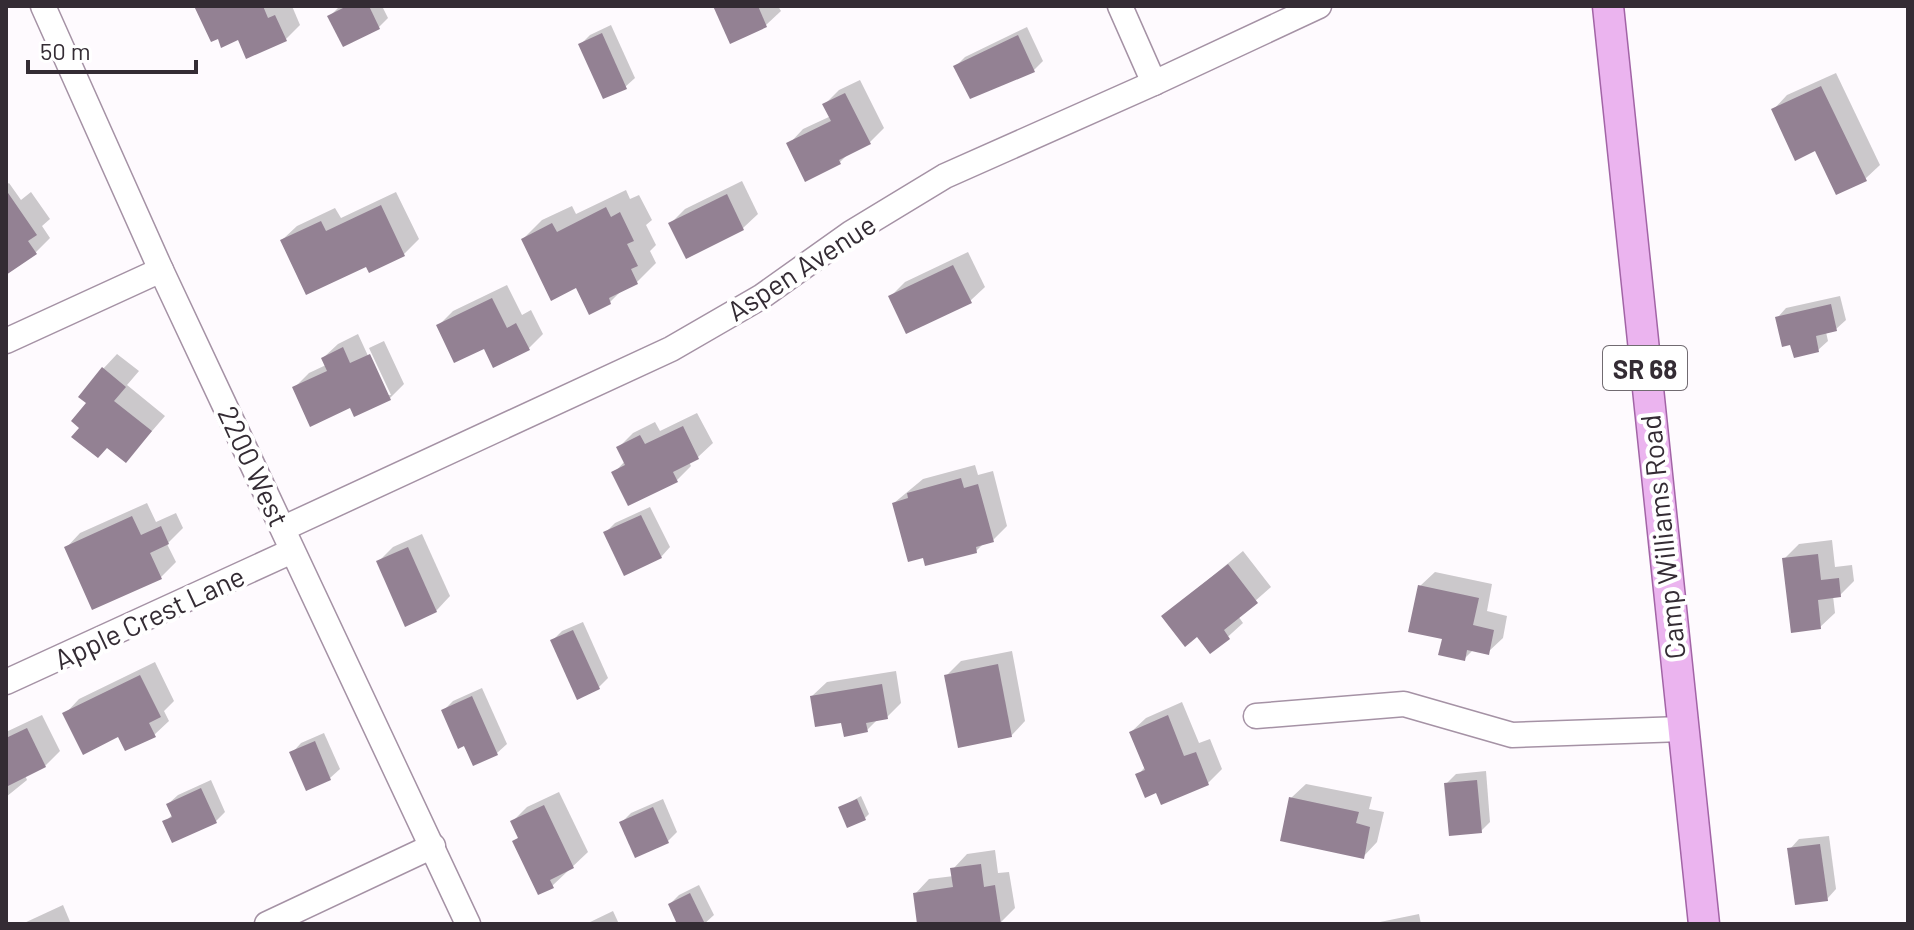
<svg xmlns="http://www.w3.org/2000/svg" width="1914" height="930" font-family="Barlow,sans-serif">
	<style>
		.shadow { fill: #0003 }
		.building { fill: #938193 }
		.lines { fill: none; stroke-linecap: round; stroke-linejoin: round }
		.minor-casing { stroke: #a592a5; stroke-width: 27 }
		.major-casing { stroke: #a264a6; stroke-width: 33 }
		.minor { stroke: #fff; stroke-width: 24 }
		.major { stroke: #ebb4ef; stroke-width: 30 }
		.labels { text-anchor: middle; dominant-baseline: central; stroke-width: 8; stroke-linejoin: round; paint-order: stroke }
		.shield { fill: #fff; stroke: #716b71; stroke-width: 2 }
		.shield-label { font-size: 26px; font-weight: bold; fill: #342c34 }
		.street-label { font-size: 28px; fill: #342c34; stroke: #fff }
	</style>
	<rect width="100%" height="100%" fill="#fefafe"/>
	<g class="shadow">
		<polygon points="197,6 292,6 300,25 286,39 239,38"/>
		<polygon points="340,6 382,6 388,18 379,27 330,16"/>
		<polygon points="715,6 778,6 781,11 766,25"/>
		<polygon points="611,25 635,78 625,87 581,44 590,35"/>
		<polygon points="1027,27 1043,61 1034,70 956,66 965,57"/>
		<polygon points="1836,73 1880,165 1865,179 1816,149 1773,110 1787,95"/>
		<polygon points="860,80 884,128 870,142 850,152 840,162 789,144 803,129 831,116 825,104 839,90"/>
		<polygon points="742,181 758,214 743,228 686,256 671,223 685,209"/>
		<polygon points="9,183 21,200 31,192 50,219 42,226 50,238 36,252 6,273 6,185"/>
		<polygon points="626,190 630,199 639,195 652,220 646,225 656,245 650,251 656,263 637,282 624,288 610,302 577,286 523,239 542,220 572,206 576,214"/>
		<polygon points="396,192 419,239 404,254 370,271 367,264 282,240 297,226 335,208 341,218"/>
		<polygon points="968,252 985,287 970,301 890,297 905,282"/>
		<polygon points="507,285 522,315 531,310 543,334 529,348 485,346 438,326 453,311"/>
		<polygon points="1840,296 1846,320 1836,329 1826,332 1828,341 1818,350 1792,343 1777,318 1786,308"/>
		<polygon points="358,334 386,395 391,395 369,348 384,341 404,384 390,398 351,406 295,387 309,373 326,365 323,358 338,344"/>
		<polygon points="117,354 139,371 127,385 165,416 126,461 88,403 103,369"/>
		<polygon points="697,413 713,443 698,457 689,462 691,466 677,480 614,473 625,461 618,448 633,433 655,422 660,431"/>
		<polygon points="975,465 978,475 993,471 1007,526 993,540 985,542 976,551 894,503 923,479"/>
		<polygon points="147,503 156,522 176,513 183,528 167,544 176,562 161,577 93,608 66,548 80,533"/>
		<polygon points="650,507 670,547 661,557 605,533 615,523"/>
		<polygon points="422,534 450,596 436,611 378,562 393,547"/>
		<polygon points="1832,540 1835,567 1852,565 1854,581 1840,595 1833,596 1835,613 1820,627 1784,559 1799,544"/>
		<polygon points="1243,551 1271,587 1238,616 1243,623 1211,652 1197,635 1163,617"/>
		<polygon points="1435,572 1492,584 1487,611 1507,616 1503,638 1488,652 1474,649 1464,659 1444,637 1420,586"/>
		<polygon points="583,622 608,678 599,687 552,641 562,631"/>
		<polygon points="1012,651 1025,721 1011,736 946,676 961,661"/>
		<polygon points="155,662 174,701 164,711 169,721 154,735 119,735 65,714 79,699"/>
		<polygon points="896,671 901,703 887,717 878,719 867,730 843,720 812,696 827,682"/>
		<polygon points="482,688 507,744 497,753 474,763 443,711 453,701"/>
		<polygon points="1182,702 1199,743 1210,739 1222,769 1208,783 1157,791 1138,775 1145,767 1131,732 1146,718"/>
		<polygon points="42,715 60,751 45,766 25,775 27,780 6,797 6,732"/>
		<polygon points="324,733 340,769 330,778 307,788 292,753 301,743"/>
		<polygon points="1486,771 1490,822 1481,831 1446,784 1456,774"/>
		<polygon points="211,780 225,812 216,821 165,822 173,814 168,804 178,795"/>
		<polygon points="1306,784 1372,797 1369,809 1384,812 1377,842 1363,857 1291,798"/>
		<polygon points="559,792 588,852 552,886 512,822 527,807"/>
		<polygon points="861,796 869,814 865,818 840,808"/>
		<polygon points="663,799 677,832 668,841 622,822 631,813"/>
		<polygon points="1829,836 1836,889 1827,899 1790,849 1799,839"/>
		<polygon points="995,850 998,873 1009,872 1015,908 1000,923 919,924 915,894 929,879 954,876 953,869 967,854"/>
		<polygon points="699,885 714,915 704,924 680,924 670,904 679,895"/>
		<polygon points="63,905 71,924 22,924"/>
		<polygon points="613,911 619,924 586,924"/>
		<polygon points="1419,914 1421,924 1377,924 1380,922"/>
	</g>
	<g class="building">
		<polygon points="194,6 263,6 268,18 275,15 287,41 246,59 238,40 221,48 218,39 211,42"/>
		<polygon points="347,6 369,6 380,29 343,47 327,16"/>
		<polygon points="713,6 758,6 767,27 730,44"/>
		<polygon points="602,33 627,89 603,99 578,44"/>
		<polygon points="1018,35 1035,72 970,99 953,66"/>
		<polygon points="1821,86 1867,181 1836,195 1815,151 1795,161 1771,109"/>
		<polygon points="845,93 871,144 839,160 841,164 805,182 786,143 831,121 822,104"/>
		<polygon points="6,190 37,235 28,241 37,254 6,275"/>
		<polygon points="727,194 744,230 686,259 668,223"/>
		<polygon points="381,205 405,256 369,273 366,267 306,295 280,240 321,221 326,231"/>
		<polygon points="606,207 611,217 620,212 634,241 627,244 638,266 631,269 638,284 609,298 611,304 589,315 576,288 551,301 521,239 552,223 557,232"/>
		<polygon points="953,265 972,303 906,334 888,296"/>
		<polygon points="492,298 507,328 516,323 530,350 493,368 484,349 454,363 436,325"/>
		<polygon points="1831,304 1837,331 1816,336 1819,352 1794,358 1790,345 1782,347 1775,317"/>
		<polygon points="343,347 350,363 370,354 391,400 354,417 350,408 310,427 292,387 327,371 321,358"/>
		<polygon points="102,367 126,387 114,401 152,431 126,463 107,448 98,458 71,437 79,428 71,421 86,403 78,397"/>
		<polygon points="683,426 699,459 673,472 678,482 628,506 611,472 625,465 616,447 640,435 645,444"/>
		<polygon points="961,478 964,488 978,484 994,542 976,547 977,553 925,566 923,558 908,562 892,503 908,498 907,493"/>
		<polygon points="641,515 662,558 624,576 603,532"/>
		<polygon points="132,516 141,535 161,526 169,544 150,553 162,579 92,610 64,547"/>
		<polygon points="408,547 437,612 405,627 376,561"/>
		<polygon points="1818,554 1821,580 1839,578 1841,597 1818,600 1821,629 1791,633 1782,558"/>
		<polygon points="1228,564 1258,603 1224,630 1230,639 1210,654 1197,637 1185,647 1161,616"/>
		<polygon points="1418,585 1479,598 1473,625 1494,630 1489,655 1467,650 1465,661 1438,655 1442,639 1408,632"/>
		<polygon points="573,630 600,689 577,700 550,640"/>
		<polygon points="998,664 1012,737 958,748 944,675"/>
		<polygon points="140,675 161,717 149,723 156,737 125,751 118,737 83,755 62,713"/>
		<polygon points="882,684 888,719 866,723 868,732 844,737 841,723 815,727 810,696"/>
		<polygon points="472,696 498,755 473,766 464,746 458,749 441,710"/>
		<polygon points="1168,715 1184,756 1196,752 1209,785 1161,805 1156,793 1145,798 1135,774 1145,770 1129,732"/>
		<polygon points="27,728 46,767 6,787 6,738"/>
		<polygon points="315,741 331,780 306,791 289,752"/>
		<polygon points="1477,780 1482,833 1449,836 1444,783"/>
		<polygon points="201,788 217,823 172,843 162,821 172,817 166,804"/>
		<polygon points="1289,797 1359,812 1356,823 1370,827 1364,859 1280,841"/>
		<polygon points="857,799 866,820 847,828 838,807"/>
		<polygon points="544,805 574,868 550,880 554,888 538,895 512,841 518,838 510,821"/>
		<polygon points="653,807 669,843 635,858 619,822"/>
		<polygon points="1820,844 1828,901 1795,905 1787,848"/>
		<polygon points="981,864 984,887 995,885 1001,924 917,924 913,893 953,887 950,868"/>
		<polygon points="690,893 705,924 677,924 668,904"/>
	</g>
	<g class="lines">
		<g class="minor-casing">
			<g id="minor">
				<polyline points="43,6 161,270 468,924"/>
				<polyline points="1120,6 1154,83"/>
				<polyline points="6,341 161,270"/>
				<polyline points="284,528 671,349 761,297 851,233 945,176 1154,83 1319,6"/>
				<polyline points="6,682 292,551"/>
				<polyline points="1256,716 1404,704 1512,735 1682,729"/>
				<polyline points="267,924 433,846"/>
			</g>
		</g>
		<g class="major-casing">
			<polyline id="major" points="1608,6 1704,924"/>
		</g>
		<use href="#minor" class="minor"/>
		<use href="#major" class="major"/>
	</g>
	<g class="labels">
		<rect class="shield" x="1603" y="346" width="84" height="44" rx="6"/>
		<g class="shield-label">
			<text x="1645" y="368">SR 68</text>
		</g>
		<g class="street-label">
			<text transform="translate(801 267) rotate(-33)">Aspen Avenue</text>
			<text transform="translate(254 466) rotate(65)">2200 West</text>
			<text transform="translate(1662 537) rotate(-96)">Camp Williams Road</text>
			<text transform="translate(149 617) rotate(-25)">Apple Crest Lane</text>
		</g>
	</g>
	<rect width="1914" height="930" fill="none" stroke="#342c34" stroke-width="16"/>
	<path d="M28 60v12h168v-12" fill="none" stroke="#342c34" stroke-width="4"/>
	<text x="40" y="60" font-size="24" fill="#342c34" stroke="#ffffff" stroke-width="6" paint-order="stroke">50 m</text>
</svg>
